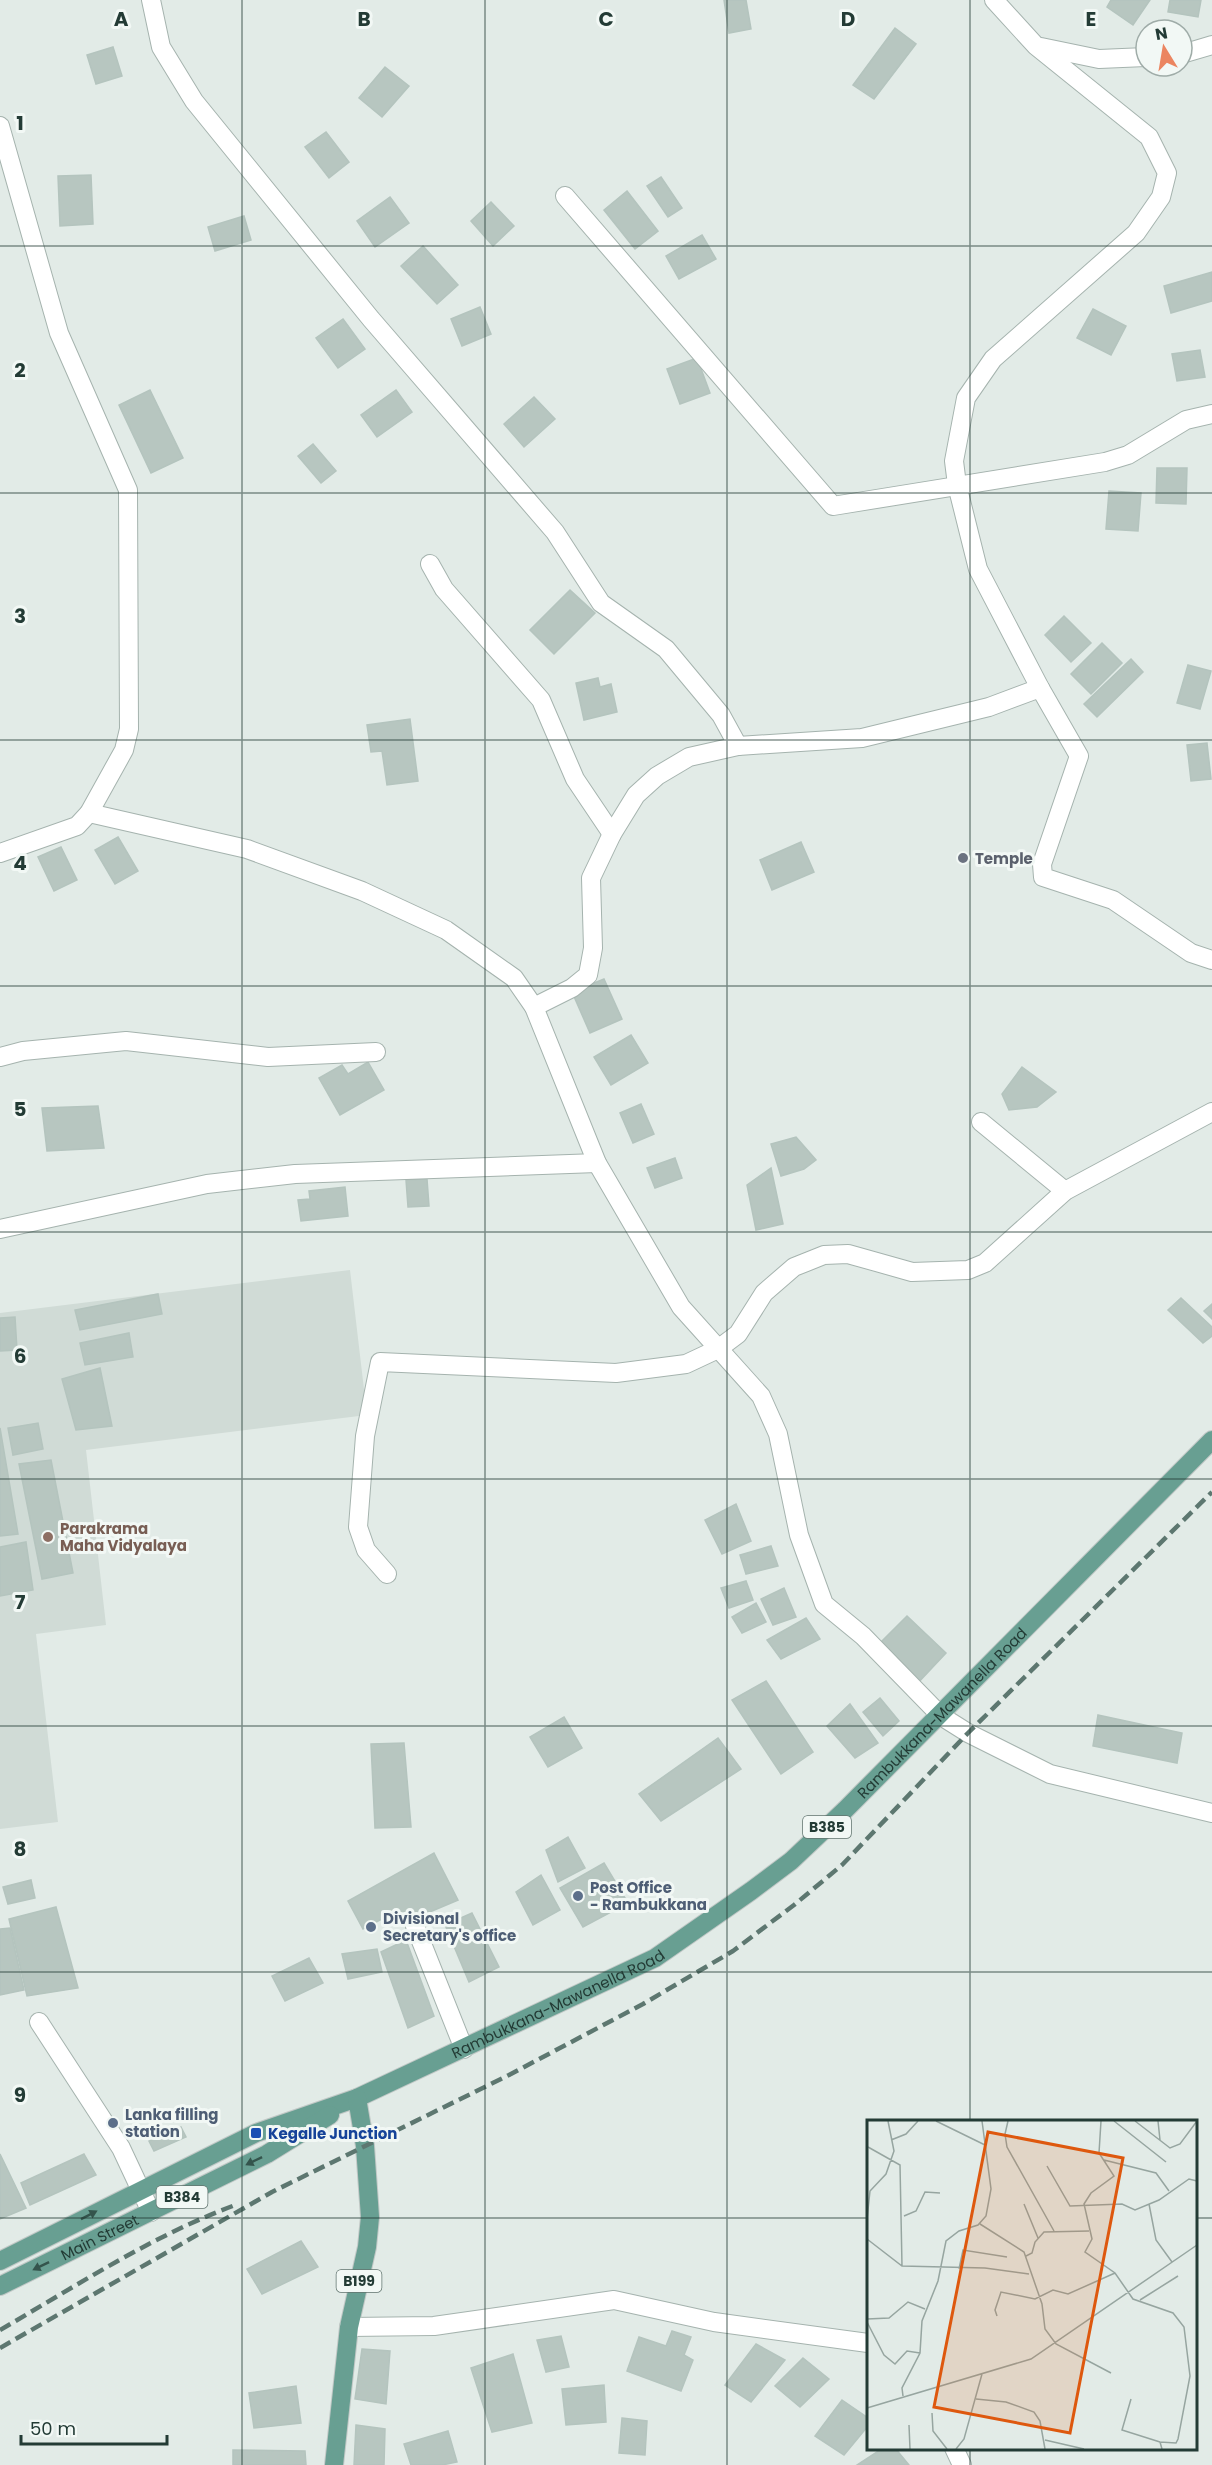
<svg xmlns="http://www.w3.org/2000/svg" width="1212" height="2465" font-family="Poppins,sans-serif">
	<style>
		.built { fill: #d0dbd6 }
		.building { fill: #b7c6c0; stroke: #b4c4be; stroke-width: 1.5 }
		.lines { fill: none; stroke-linecap: round; stroke-linejoin: round }
		.minor-casing { stroke: #a5b3ae; stroke-width: 20 }
		.major-casing { stroke: #c1c8c6; stroke-width: 20 }
		.minor { stroke: #fff; stroke-width: 18 }
		.major { stroke: #689f92; stroke-width: 18 }
		.rail { stroke: #5d7770; stroke-width: 4.5; stroke-dasharray: 12 6; stroke-linecap: butt }
		.oneway { fill: #34544c }
		.grid { fill: none; stroke: #233b35; stroke-width: 1.5; stroke-opacity: 0.55 }
		.worship-dot { fill: #6b7280; stroke: #f2f8f5; stroke-width: 2 }
		.education-dot { fill: #8d6e63; stroke: #f2f8f5; stroke-width: 2 }
		.service-dot { fill: #5c6f8a; stroke: #f2f8f5; stroke-width: 2 }
		.transit-dot { fill: #1a4fb4; stroke: #f2f8f5; stroke-width: 2 }
		.labels { text-anchor: middle; dominant-baseline: central; stroke-width: 6; stroke-linejoin: round; paint-order: stroke }
		.shield { fill: #f2f8f5; stroke: #61746f; stroke-width: 1.5 }
		.shield-label { font-size: 14px; font-weight: bold; fill: #233b35 }
		.worship-label { font-size: 15px; font-weight: bold; fill: #5b616d; stroke: #f2f8f5; text-anchor: start }
		.education-label { font-size: 15px; font-weight: bold; fill: #785e54; stroke: #f2f8f5; text-anchor: start }
		.street-label { font-size: 15px; fill: #233b35; stroke: #f2f8f5 }
		.service-label { font-size: 15px; font-weight: bold; fill: #4e5e75; stroke: #f2f8f5; text-anchor: start }
		.transit-label { font-size: 15px; font-weight: bold; fill: #164399; stroke: #f2f8f5; text-anchor: start }
		.inset-road { fill: none; stroke: #96a5a0; stroke-width: 1.5 }
		.view { fill: #de580e; fill-opacity: 0.15; stroke: #de580e; stroke-width: 3 }
		.inset-edge { fill: none; stroke: #233b35; stroke-width: 3 }
		.grid-label { font-size: 20px; text-anchor: middle; font-weight: bold; fill: #233b35; stroke: #f2f8f5; stroke-width: 6; stroke-linejoin: round; paint-order: stroke }
	</style>
	<rect width="100%" height="100%" fill="#e2ebe7"/>
	<polygon class="built" points="350,1270 367,1415 86,1450 106,1625 36,1634 58,1822 0,1829 0,1313"/>
	<g class="building">
		<polygon points="724,0 746,0 751,29 729,33"/>
		<polygon points="1111,0 1150,0 1133,25 1107,7"/>
		<polygon points="1170,0 1201,0 1198,17 1168,12"/>
		<polygon points="895,28 916,44 874,99 853,85"/>
		<polygon points="113,47 122,76 96,84 87,55"/>
		<polygon points="385,67 409,86 382,117 359,98"/>
		<polygon points="326,132 349,162 329,178 305,147"/>
		<polygon points="91,175 93,224 60,226 58,176"/>
		<polygon points="661,177 682,208 668,217 647,186"/>
		<polygon points="627,191 658,231 635,249 604,210"/>
		<polygon points="390,197 409,223 375,247 357,221"/>
		<polygon points="491,202 514,226 493,246 471,221"/>
		<polygon points="244,216 251,240 215,251 208,227"/>
		<polygon points="702,235 716,259 679,279 666,256"/>
		<polygon points="423,246 458,285 437,304 401,266"/>
		<polygon points="1212,272 1212,301 1171,313 1164,286"/>
		<polygon points="480,307 491,334 462,346 451,319"/>
		<polygon points="1093,309 1126,326 1111,355 1077,338"/>
		<polygon points="343,319 365,349 338,368 316,338"/>
		<polygon points="1200,350 1205,377 1177,381 1172,354"/>
		<polygon points="697,358 710,393 680,404 667,369"/>
		<polygon points="150,390 183,458 151,473 119,405"/>
		<polygon points="396,390 412,412 377,437 361,415"/>
		<polygon points="534,397 555,419 524,447 504,424"/>
		<polygon points="313,444 336,471 321,483 298,456"/>
		<polygon points="1157,468 1187,468 1186,504 1156,503"/>
		<polygon points="1109,491 1141,493 1138,531 1106,529"/>
		<polygon points="570,590 595,613 554,654 530,630"/>
		<polygon points="1064,616 1091,643 1071,662 1045,635"/>
		<polygon points="1102,643 1122,663 1091,694 1071,674"/>
		<polygon points="1131,659 1143,672 1097,717 1084,704"/>
		<polygon points="1188,665 1211,671 1200,709 1177,703"/>
		<polygon points="598,678 600,687 611,684 617,712 584,720 576,683"/>
		<polygon points="410,719 418,781 387,785 382,751 371,752 367,725"/>
		<polygon points="1207,743 1211,779 1191,781 1187,745"/>
		<polygon points="118,837 138,871 115,884 95,850"/>
		<polygon points="801,842 814,872 772,890 760,860"/>
		<polygon points="61,847 77,880 54,891 38,857"/>
		<polygon points="604,979 622,1019 590,1033 572,992"/>
		<polygon points="631,1035 648,1063 611,1085 594,1057"/>
		<polygon points="368,1062 384,1090 340,1115 319,1078 342,1065 348,1074"/>
		<polygon points="1022,1067 1056,1092 1037,1107 1009,1110 1002,1094"/>
		<polygon points="641,1104 654,1134 633,1143 620,1113"/>
		<polygon points="98,1106 104,1148 47,1151 42,1108"/>
		<polygon points="796,1137 816,1160 804,1169 781,1176 771,1144"/>
		<polygon points="675,1158 682,1178 655,1188 647,1168"/>
		<polygon points="771,1168 783,1224 756,1230 747,1185"/>
		<polygon points="427,1179 429,1206 408,1207 406,1180"/>
		<polygon points="345,1187 348,1216 301,1221 298,1200 310,1199 309,1191"/>
		<polygon points="158,1294 162,1314 80,1330 75,1310"/>
		<polygon points="1181,1298 1212,1327 1212,1336 1203,1343 1168,1310"/>
		<polygon points="1212,1304 1212,1319 1204,1311"/>
		<polygon points="15,1317 17,1350 0,1351 0,1318"/>
		<polygon points="129,1333 133,1357 85,1365 80,1343"/>
		<polygon points="100,1368 112,1426 76,1430 62,1379"/>
		<polygon points="38,1423 43,1449 13,1455 8,1428"/>
		<polygon points="0,1428 18,1534 0,1536"/>
		<polygon points="51,1460 73,1573 42,1579 19,1464"/>
		<polygon points="736,1504 751,1541 722,1554 705,1520"/>
		<polygon points="26,1542 33,1590 0,1596 0,1547"/>
		<polygon points="771,1546 778,1566 746,1574 740,1555"/>
		<polygon points="746,1581 753,1600 729,1608 721,1588"/>
		<polygon points="784,1588 796,1617 773,1625 761,1599"/>
		<polygon points="756,1603 766,1622 742,1633 732,1617"/>
		<polygon points="907,1616 946,1653 917,1684 880,1643"/>
		<polygon points="806,1618 820,1639 781,1659 767,1640"/>
		<polygon points="766,1681 813,1752 781,1774 732,1700"/>
		<polygon points="880,1698 899,1721 883,1736 863,1712"/>
		<polygon points="850,1704 878,1743 855,1758 827,1726"/>
		<polygon points="1098,1715 1182,1733 1177,1763 1093,1746"/>
		<polygon points="564,1717 582,1748 548,1767 530,1737"/>
		<polygon points="718,1738 741,1769 661,1821 639,1794"/>
		<polygon points="404,1743 411,1827 375,1828 371,1744"/>
		<polygon points="568,1837 585,1868 558,1882 546,1850"/>
		<polygon points="434,1853 458,1900 406,1922 399,1910 363,1929 348,1901"/>
		<polygon points="604,1863 628,1903 583,1927 560,1888"/>
		<polygon points="541,1875 560,1910 533,1925 516,1892"/>
		<polygon points="31,1880 35,1898 8,1904 3,1887"/>
		<polygon points="56,1907 78,1988 27,1996 9,1919"/>
		<polygon points="472,1913 499,1967 469,1982 445,1925"/>
		<polygon points="10,1928 24,1990 0,1995 0,1929"/>
		<polygon points="406,1940 434,2016 408,2028 381,1952"/>
		<polygon points="377,1949 382,1972 348,1979 342,1954"/>
		<polygon points="309,1958 323,1983 285,2001 272,1976"/>
		<polygon points="181,2127 186,2137 154,2151 149,2141"/>
		<polygon points="0,2154 26,2208 0,2219"/>
		<polygon points="84,2154 96,2175 30,2205 21,2183"/>
		<polygon points="301,2241 318,2267 262,2294 247,2269"/>
		<polygon points="672,2331 691,2337 684,2355 693,2360 681,2391 627,2371 639,2337 666,2346"/>
		<polygon points="561,2336 569,2367 546,2372 537,2340"/>
		<polygon points="756,2344 785,2360 751,2402 725,2385"/>
		<polygon points="362,2349 390,2351 386,2404 355,2399"/>
		<polygon points="513,2354 532,2423 492,2432 471,2368"/>
		<polygon points="803,2358 829,2379 800,2407 775,2386"/>
		<polygon points="604,2385 606,2422 566,2425 562,2389"/>
		<polygon points="296,2386 301,2423 254,2428 249,2393"/>
		<polygon points="842,2400 868,2418 868,2426 844,2455 815,2436"/>
		<polygon points="622,2418 647,2421 645,2455 619,2453"/>
		<polygon points="356,2425 385,2429 384,2465 354,2465"/>
		<polygon points="448,2431 457,2462 442,2465 411,2465 404,2444"/>
		<polygon points="883,2448 895,2448 909,2465 857,2465"/>
		<polygon points="233,2450 305,2451 306,2465 233,2465"/>
	</g>
	<g class="lines">
		<g class="minor-casing">
			<g id="minor">
				<polyline points="151,0 161,47 194,101 371,319 555,532 601,603 666,649 721,715 738,746"/>
				<polyline points="994,0 1036,46 1149,137 1167,173 1161,197 1136,233 993,359 966,398 954,461 957,485 978,569 1040,688 1079,756 1042,864 1043,877 1113,900 1191,953 1212,960"/>
				<polyline points="1041,47 1099,59 1146,57"/>
				<polyline points="1182,54 1212,45"/>
				<polyline points="0,126 59,333 128,490 129,729 124,750 89,813 77,826 0,853"/>
				<polyline points="565,196 833,506 1105,462 1128,455 1186,420 1212,414"/>
				<polyline points="430,564 444,589 541,700 575,779 612,834"/>
				<polyline points="89,813 247,849 362,891 446,930 514,978 534,1007 597,1163 681,1307 761,1396 778,1434 799,1535 824,1604 863,1636 941,1716 968,1733 1050,1774 1212,1813"/>
				<polyline points="534,1007 572,988 588,975 593,948 591,878 612,834 636,795 657,776 689,757 738,746 862,738 989,707 1040,688"/>
				<polyline points="0,1057 23,1051 126,1041 268,1057 376,1052"/>
				<polyline points="981,1122 1065,1191"/>
				<polyline points="0,1229 207,1184 295,1174 597,1163"/>
				<polyline points="387,1574 366,1550 358,1527 365,1436 380,1362 616,1373 686,1364 718,1349 738,1334 764,1293 794,1267 824,1255 848,1254 912,1272 968,1270 985,1263 1065,1191 1212,1112"/>
				<polyline points="415,1926 464,2049"/>
				<polyline points="39,2022 121,2148 151,2212"/>
				<polyline points="349,2327 434,2326 614,2300 714,2322 868,2343"/>
				<polyline points="954,2448 962,2465"/>
			</g>
		</g>
		<g class="major-casing">
			<g id="major">
				<path id="s1" d="M0,2261L256,2133L357,2098L655,1958L751,1891L791,1861L845,1810L1212,1440"/>
				<path id="s2" d="M0,2286L267,2154L330,2115"/>
				<polyline points="334,2465 349,2327 367,2247 370,2217 365,2146 357,2098"/>
			</g>
		</g>
		<use href="#minor" class="minor"/>
		<use href="#major" class="major"/>
		<g class="rail">
			<path d="M0,2330C78,2285 153,2235 238,2204"/>
			<polyline points="0,2348 272,2192 509,2075 643,2004 733,1951 794,1905 842,1865 968,1733 1212,1492"/>
		</g>
	</g>
	<defs><path id="oneway-solid" d="M-6-.8H1V-3.2L6.5 0L1 3.2V.8H-6Z" transform="scale(1.5)"/></defs>
	<g class="oneway">
		<use href="#oneway-solid" transform="translate(254 2161) rotate(154)"/>
		<use href="#oneway-solid" transform="translate(89 2215) rotate(-27)"/>
		<use href="#oneway-solid" transform="translate(41 2266) rotate(154)"/>
	</g>
	<path class="grid" d="M242,0V2465M485,0V2465M727,0V2465M970,0V2122M0,246H1212M0,493H1212M0,740H1212M0,986H1212M0,1232H1212M0,1479H1212M0,1726H1212M0,1972H1212M0,2218H868M1196,2218H1212M970,2448V2465"/>
	<circle class="worship-dot" cx="963" cy="858" r="6"/>
	<circle class="education-dot" cx="48" cy="1537" r="6"/>
	<g class="service-dot">
		<circle cx="578" cy="1896" r="6"/>
		<circle cx="371" cy="1927" r="6"/>
		<circle cx="113" cy="2123" r="6"/>
	</g>
	<rect class="transit-dot" x="250" y="2127" width="12" height="12" rx="3"/>
	<g class="labels">
		<g class="shield">
			<rect x="803" y="1816" width="48" height="22" rx="4.5"/>
			<rect x="156.5" y="2186" width="51" height="22" rx="4.5"/>
			<rect x="336.5" y="2270" width="45" height="22" rx="4.5"/>
		</g>
		<g class="shield-label">
			<text x="827" y="1827">B385</text>
			<text x="182" y="2197">B384</text>
			<text x="359" y="2281">B199</text>
		</g>
		<g class="worship-label">
			<text x="975" y="858">Temple</text>
		</g>
		<g class="education-label">
			<text x="60" y="1528">Parakrama<tspan x="60" dy="17">Maha Vidyalaya</tspan></text>
		</g>
		<g class="street-label">
			<text stroke="none"><textPath href="#s1" startOffset="1101">Rambukkana-Mawanella Road</textPath></text>
			<text stroke="none"><textPath href="#s1" startOffset="615">Rambukkana-Mawanella Road</textPath></text>
			<text stroke="none"><textPath href="#s2" startOffset="111">Main Street</textPath></text>
		</g>
		<g class="service-label">
			<text x="590" y="1887">Post Office<tspan x="590" dy="17">- Rambukkana</tspan></text>
			<text x="383" y="1918">Divisional<tspan x="383" dy="17">Secretary's office</tspan></text>
			<text x="125" y="2114">Lanka filling<tspan x="125" dy="17">station</tspan></text>
		</g>
		<g class="transit-label">
			<text x="268" y="2133">Kegalle Junction</text>
		</g>
	</g>
	<g transform="translate(867 2120)">
		<rect width="330" height="330" fill="#e2ebe7"/>
		<path class="inset-road" d="M69,1L118,25M141,1L138,14L140,27L187,111M234,1L232,33L247,56L224,73L217,84L225,119L218,132L248,153L266,179L306,193L317,207L323,256L311,319L309,323L293,322L295,329M247,1L299,42M268,1L303,28L313,24L330,1M291,1L293,20M24,20L39,14L51,1M1,27L33,45L35,146M237,40L289,53L302,71M180,46L203,86L255,84L268,90L292,80L322,59L330,61M157,84L171,118M282,84L289,120L305,142M37,96L49,91L58,72L73,73M0,99L3,71L19,54L27,31L21,1M113,104L157,132L175,184L178,209L189,224L244,253M0,119L35,146L118,148L162,154M159,136L165,133L168,122L177,112L222,111M92,149L96,130L140,137M273,180L311,156M130,196L128,190L134,172L168,179L186,170L201,174L248,153M0,199L22,198L41,182L58,189M0,202L17,235L28,244L40,231L53,233M36,276L35,268L53,233L55,201L71,161L79,121L92,111L111,105L119,96L124,69L115,1M109,279L139,282L167,292L173,301L178,329M264,279L255,310L293,322M0,288L164,239L330,125M65,293L66,311L80,329M42,305L43,329M178,320L217,329M89,329L97,319L115,254"/>
		<path class="view" d="M121,12L256,38L203,313L67,287Z"/>
		<rect width="330" height="330" class="inset-edge"/>
	</g>
	<g class="grid-label">
		<text x="121" y="26">A</text>
		<text x="364" y="26">B</text>
		<text x="606" y="26">C</text>
		<text x="848" y="26">D</text>
		<text x="1091" y="26">E</text>
		<text x="20" y="130">1</text>
		<text x="20" y="377">2</text>
		<text x="20" y="623">3</text>
		<text x="20" y="870">4</text>
		<text x="20" y="1116">5</text>
		<text x="20" y="1363">6</text>
		<text x="20" y="1609">7</text>
		<text x="20" y="1856">8</text>
		<text x="20" y="2102">9</text>
	</g>
	<g transform="translate(1164 48) rotate(349)"><circle r="28" fill="#f2f8f5" stroke="#9faca8" stroke-width="1.5"/>
	<path d="M0-4.5L10 22L0 15L-10 22Z" fill="#eb8560"/>
	<text y="-9" font-size="16" font-weight="bold" text-anchor="middle" fill="#233b35">N</text>
	</g>
	<path d="M21 2435v9h146v-9" fill="none" stroke="#233b35" stroke-width="3"/>
	<text x="30" y="2435" font-size="18" fill="#233b35" stroke="#f2f8f5" stroke-width="4.5" paint-order="stroke">50 m</text>
</svg>
